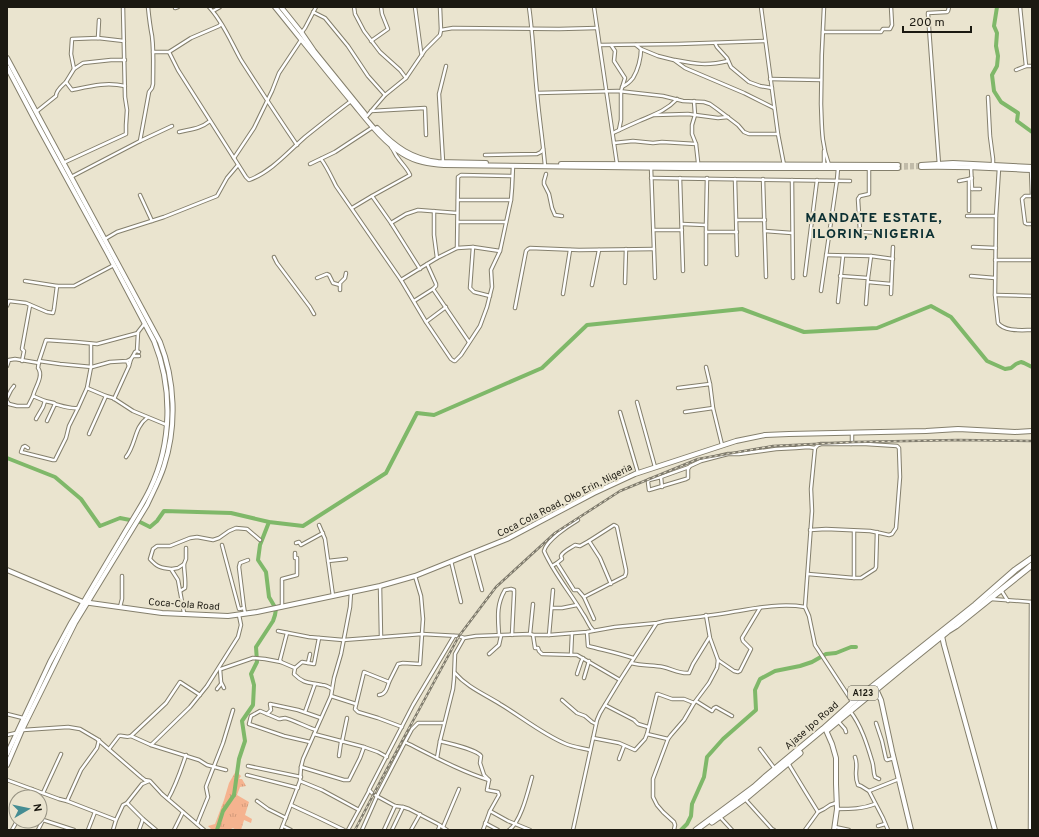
<svg xmlns="http://www.w3.org/2000/svg" width="1039" height="837" font-family="Overpass,sans-serif">
	<style>
		.grass { fill: url(#grass-tufts) }
		.lines { fill: none; stroke-linecap: round; stroke-linejoin: round }
		.river { stroke: #7fb869; stroke-width: 4 }
		.primary-tunnel { stroke: #c1bba9; stroke-width: 4; stroke-dasharray: 4 2; stroke-linecap: butt }
		.street-casing { stroke: #847f6c; stroke-width: 4.5 }
		.secondary-casing { stroke: #847f6c; stroke-width: 6 }
		.primary-casing { stroke: #847f6c; stroke-width: 6 }
		.highway-casing { stroke: #847f6c; stroke-width: 7 }
		.street { stroke: #fff; stroke-width: 2.5 }
		.secondary { stroke: #fff; stroke-width: 4 }
		.primary { stroke: #fff; stroke-width: 4 }
		.highway { stroke: #fff; stroke-width: 5 }
		.rail-casing { stroke: #7f7b6d; stroke-width: 2.5 }
		.rail { stroke: #eae4cf; stroke-width: 1; stroke-dasharray: 3; stroke-linecap: butt }
		.labels { text-anchor: middle; dominant-baseline: central; stroke-width: 4; stroke-linejoin: round; paint-order: stroke }
		.shield { fill: #eae4cf; stroke: #59564a; stroke-width: 1 }
		.shield-label { font-size: 9px; font-weight: bold; fill: #1b1911 }
		.street-label { font-size: 10px; fill: #1b1911; stroke: #eae4cf }
		.district-label { font-size: 14px; font-weight: bold; letter-spacing: 1px; fill: #0c3033; stroke: #eae4cf }
	</style>
	<defs>
		<pattern id="grass-tufts" width="24" height="20" patternUnits="userSpaceOnUse"><rect width="24" height="20" fill="#f5b38f"/><path d="M3 7l-1-3M5 7V3M7 7l1-3M15 17l-1-3M17 17v-4M19 17l1-3" fill="none" stroke="#d1997a"/></pattern>
	</defs>
	<rect width="100%" height="100%" fill="#eae4cf"/>
	<polygon class="grass" points="236,771 241,776 239,779 242,779 246,786 240,787 237,795 249,802 245,815 252,819 251,823 244,820 241,830 236,830 233,828 229,830 224,829 224,830 212,830 208,826 215,824 224,800 229,783"/>
	<g class="lines">
		<g class="river">
			<polyline points="997,7 994,26 997,33 996,46 998,56 997,66 992,75 994,91 1001,102 1018,113 1017,121 1032,132"/>
			<polyline points="7,458 55,477 81,499 100,526 120,518 140,522 150,527 157,521 164,511 231,513 269,522 303,526 386,473 417,413 434,415 542,368 587,325 742,309 804,332 877,328 931,306 951,317 987,361 1005,369 1011,368 1016,364 1021,362 1024,363 1032,367"/>
			<polyline points="217,830 223,811 234,795 239,759 245,741 242,721 253,705 254,685 251,674 257,662 256,647 273,621 275,615 276,609 269,597 266,572 258,560 260,545 269,522"/>
			<polyline points="681,830 687,824 691,816 692,804 704,777 707,757 723,739 756,710 755,690 760,679 775,671 800,666 812,662 826,654 836,653 851,647 856,647"/>
		</g>
		<g class="primary-tunnel">
			<polyline points="898,165 921,165"/>
			<polyline points="898,168 921,167"/>
		</g>
		<g class="street-casing">
			<g id="street">
				<polyline points="175,7 175,8 178,7"/>
				<path d="M209,7C223,22 231,42 241,60C259,88 278,117 297,145"/>
				<polyline points="354,7 355,14 364,31 380,52 400,70 406,78"/>
				<polyline points="415,7 421,52 422,55"/>
				<path d="M529,7C533,35 534,64 537,93C539,117 543,142 545,166"/>
				<polyline points="594,7 617,164"/>
				<polyline points="761,7 778,134 784,165"/>
				<path d="M824,7C822,39 821,71 821,104C822,126 821,143 829,165"/>
				<polyline points="1020,7 1026,66"/>
				<polyline points="213,11 220,7"/>
				<polyline points="313,12 325,18 348,46 368,76 385,95"/>
				<polyline points="441,30 453,28 559,29 597,28"/>
				<polyline points="302,32 305,28 316,7"/>
				<polyline points="823,32 881,32 883,29 890,29 892,25 891,7"/>
				<polyline points="98,38 99,20"/>
				<polyline points="124,41 98,38 72,39 71,54 74,69 83,63 111,60 125,60"/>
				<polyline points="371,41 388,29 382,14 381,7"/>
				<polyline points="715,43 717,47 727,58 731,67 749,82 760,86 772,88"/>
				<polyline points="600,45 678,44 765,41"/>
				<polyline points="611,45 615,51 614,61 625,78 621,91 621,120 619,130"/>
				<polyline points="641,49 658,56 674,60 685,68 744,93 774,108"/>
				<polyline points="153,52 169,52 191,38 219,26 221,24"/>
				<path d="M169,52L178,70L246,177L249,180C271,172 288,152 305,137C320,125 335,113 351,101"/>
				<path d="M675,60C696,64 707,66 728,61"/>
				<path d="M74,69L66,82L72,90C91,86 106,82 125,86"/>
				<polyline points="1016,70 1026,66 1032,66"/>
				<polyline points="770,79 821,80"/>
				<path d="M622,87C626,85 630,82 633,78C638,70 641,58 641,49L636,45"/>
				<polyline points="537,93 618,91 663,96 683,101 704,102 710,104 717,109 738,125 744,132 749,134 778,134"/>
				<polyline points="988,97 990,136 993,159 993,165"/>
				<polyline points="694,101 695,115 692,125 692,134 696,144"/>
				<polyline points="371,111 425,108 426,135"/>
				<path d="M36,112L56,96C56,90 62,86 66,82"/>
				<polyline points="654,115 688,114 718,118 728,117"/>
				<polyline points="367,116 385,95 406,78 425,50 440,35 441,30 440,7"/>
				<path d="M179,132C191,129 200,129 210,121"/>
				<path d="M613,133C621,129 630,125 639,121C653,115 666,111 677,99"/>
				<path d="M140,141L149,92L152,88L153,84C153,68 154,52 152,36C150,26 149,17 148,7"/>
				<polyline points="614,143 633,141 653,143 662,142 696,144 698,162"/>
				<polyline points="824,151 824,166"/>
				<polyline points="485,155 537,154 541,152 543,149"/>
				<polyline points="234,158 254,128 272,91 279,73 301,40"/>
				<path d="M321,159C327,167 331,176 336,186L401,280L426,322L451,359L454,361H455L461,355L480,326L487,307L492,287L491,270L500,251L511,200L512,188L513,166"/>
				<polyline points="443,162 439,94 446,66"/>
				<polyline points="63,163 126,134 126,125 127,110 125,97 123,7"/>
				<polyline points="310,164 335,152 373,127"/>
				<polyline points="939,165 928,14 928,13 947,12 948,11 949,7"/>
				<polyline points="651,167 655,278"/>
				<polyline points="971,167 972,189"/>
				<polyline points="869,168 869,194 860,196 858,199 860,231 862,232 885,233"/>
				<path d="M999,168L996,216L995,295L998,323C1005,332 1022,330 1032,330"/>
				<polyline points="1031,170 1032,196"/>
				<polyline points="546,174 544,181 544,184 549,194 552,208 555,215 562,216"/>
				<polyline points="71,177 140,141 172,126"/>
				<polyline points="651,178 850,181"/>
				<polyline points="680,178 683,271"/>
				<polyline points="735,179 737,255"/>
				<polyline points="763,179 766,277"/>
				<polyline points="792,180 793,278"/>
				<polyline points="959,181 969,179"/>
				<polyline points="972,189 980,189"/>
				<polyline points="140,195 152,221"/>
				<path d="M372,196L410,175C407,168 402,164 398,158C395,155 394,150 391,147"/>
				<polyline points="1032,196 1025,196 1022,199 1025,223 1027,224 1032,224"/>
				<polyline points="458,200 511,200"/>
				<polyline points="352,208 372,196 391,223 420,269"/>
				<polyline points="434,211 434,235 437,258"/>
				<polyline points="969,211 969,179 972,178"/>
				<polyline points="967,216 996,216"/>
				<polyline points="737,220 765,220"/>
				<polyline points="458,222 506,222"/>
				<polyline points="391,223 406,214 418,210 457,213"/>
				<polyline points="682,224 706,225"/>
				<polyline points="654,230 682,230"/>
				<polyline points="765,231 792,233"/>
				<polyline points="706,232 737,232"/>
				<polyline points="105,239 117,232 164,217 217,196 227,178 238,165"/>
				<polyline points="473,247 470,288 474,292 490,296"/>
				<polyline points="973,247 996,248"/>
				<polyline points="457,248 458,177 461,175 512,176"/>
				<polyline points="826,255 871,256 893,259"/>
				<polyline points="274,257 277,263 310,307 314,314"/>
				<polyline points="995,260 1032,260"/>
				<polyline points="427,264 436,284 436,286 433,289 469,342"/>
				<polyline points="706,264 706,225 707,178"/>
				<polyline points="805,275 817,180"/>
				<polyline points="840,276 868,278"/>
				<polyline points="971,276 995,278"/>
				<polyline points="317,278 327,274 329,275 333,283 340,285"/>
				<polyline points="401,280 437,258 457,248 473,247 500,251"/>
				<polyline points="25,281 57,286"/>
				<polyline points="868,282 891,284"/>
				<polyline points="625,283 626,249"/>
				<polyline points="592,285 599,250"/>
				<polyline points="340,290 340,283 345,278 346,273"/>
				<polyline points="821,291 837,180 838,168"/>
				<polyline points="563,294 570,250"/>
				<polyline points="891,294 893,247"/>
				<polyline points="995,295 1032,296"/>
				<polyline points="414,301 433,289"/>
				<polyline points="838,302 843,256"/>
				<polyline points="866,304 868,278 871,256"/>
				<polyline points="7,306 9,301 26,303 47,312 53,313 54,309 57,286 74,286 114,265"/>
				<polyline points="515,308 526,251 528,249 530,248 579,250 654,249"/>
				<polyline points="426,322 446,307"/>
				<polyline points="137,351 138,332 145,323"/>
				<polyline points="133,356 135,352 137,351 139,352"/>
				<polyline points="131,359 133,356 139,356"/>
				<polyline points="22,361 24,351 22,349 30,305"/>
				<polyline points="39,361 46,340 76,342 97,344 138,333"/>
				<polyline points="7,366 9,360 15,359 39,363"/>
				<polyline points="706,367 710,384"/>
				<polyline points="87,388 106,396"/>
				<polyline points="678,388 710,384 713,408 722,445"/>
				<path d="M33,396C35,387 44,376 38,368L39,361L60,364L92,367L110,362L127,361L129,366L131,359L127,361"/>
				<polyline points="7,398 11,390 14,386"/>
				<polyline points="114,399 129,366"/>
				<polyline points="7,401 9,404 17,406 28,406 33,396 45,401"/>
				<polyline points="637,402 655,467"/>
				<polyline points="78,408 87,388 91,367 91,344"/>
				<polyline points="620,412 638,473"/>
				<polyline points="685,412 713,408"/>
				<polyline points="36,419 43,407 45,401 54,403 55,404"/>
				<polyline points="852,433 852,442 851,444 821,444 818,445 815,448 811,489 812,511 805,607 809,616 815,645 853,703"/>
				<polyline points="89,434 106,396 113,398 133,411 167,425"/>
				<path d="M28,448L25,446L23,447L21,452L53,460H55L66,438L69,426L78,408C70,409 62,406 55,404L47,421"/>
				<path d="M126,457C136,445 134,427 147,418"/>
				<polyline points="661,477 649,480 648,482 649,490 686,479 688,478 688,469 690,466 701,461 720,456 728,454 739,454 776,449 796,448 808,447 815,448"/>
				<polyline points="662,487 661,477 689,467"/>
				<path d="M578,520C568,526 547,540 544,551C554,574 571,593 583,614C587,619 588,625 593,630"/>
				<polyline points="319,525 325,539 333,596"/>
				<polyline points="810,530 826,529 870,531 880,533 889,535 892,534 896,528 900,477 899,448 897,446 866,444 851,444"/>
				<polyline points="854,531 854,578 861,578 875,569 876,567 877,532"/>
				<polyline points="296,543 299,542 301,545 323,533"/>
				<polyline points="222,545 239,609 244,608 245,613"/>
				<polyline points="472,553 482,590"/>
				<polyline points="328,561 346,559"/>
				<polyline points="451,561 461,602"/>
				<path d="M557,563L562,559L561,556C563,551 571,548 575,545L580,546L589,541"/>
				<polyline points="552,566 557,563 574,590 578,590 584,597 594,619"/>
				<polyline points="172,569 178,568 184,564 186,559 186,548"/>
				<polyline points="808,574 854,578"/>
				<polyline points="380,586 381,637"/>
				<polyline points="1001,590 1008,601"/>
				<path d="M180,591L185,588C186,580 184,572 184,564"/>
				<polyline points="584,597 625,576 626,573 626,570 617,527 616,526 614,525 589,541 600,558 611,584"/>
				<polyline points="991,599 1032,602"/>
				<polyline points="120,607 122,599 122,576"/>
				<polyline points="282,607 282,579 297,575 297,558 295,558 295,553"/>
				<polyline points="244,608 239,567 240,563 248,560"/>
				<polyline points="552,608 562,608 577,605"/>
				<path d="M184,613L178,580L171,569C161,568 157,567 150,559L153,549L157,546H170L190,538L197,537L213,540L219,538L229,531L236,528L247,529L260,540"/>
				<path d="M278,631L309,637L343,640L422,634L459,636L464,638L476,636L530,634L533,635H549L587,632L615,627L657,623L665,621C688,618 710,616 732,612C756,608 781,603 805,607"/>
				<path d="M587,632L588,646C603,650 618,653 633,658"/>
				<path d="M287,633L280,660L281,662L295,668L294,674C305,685 310,682 322,685C326,685 329,687 332,689"/>
				<polyline points="530,634 533,604"/>
				<path d="M499,635C498,618 496,605 505,590L511,589L514,590V594L512,635"/>
				<polyline points="533,635 535,648 538,648 539,651 542,654 577,655 620,680"/>
				<polyline points="549,635 553,590"/>
				<polyline points="489,654 499,645 501,636"/>
				<polyline points="571,655 572,633"/>
				<polyline points="718,660 734,671 738,672 740,671 751,649 743,641 742,638 760,608"/>
				<polyline points="308,663 310,654"/>
				<path d="M631,663C642,666 653,665 663,667C672,669 680,674 689,673L693,664L709,638"/>
				<polyline points="295,668 302,662 314,664 319,638"/>
				<polyline points="220,669 221,682 224,688"/>
				<polyline points="221,669 253,658 265,659 281,662"/>
				<path d="M455,673C467,687 484,694 500,704C522,717 542,734 566,744C573,747 582,748 590,750"/>
				<polyline points="577,674 581,662 583,658"/>
				<polyline points="584,678 589,661"/>
				<polyline points="217,689 221,684"/>
				<path d="M379,695C386,694 387,688 389,682"/>
				<polyline points="331,696 356,704"/>
				<polyline points="562,700 577,713 585,716 592,722 596,724"/>
				<polyline points="696,701 712,711 714,708 716,707 732,716"/>
				<polyline points="605,705 634,720 638,724 648,727"/>
				<path d="M850,711C861,725 867,744 872,761C874,766 873,772 875,777L879,779"/>
				<polyline points="305,712 315,684"/>
				<polyline points="7,714 23,718"/>
				<polyline points="267,714 271,710 270,704 298,710 321,718"/>
				<polyline points="838,721 845,729 846,732"/>
				<polyline points="876,723 882,741 886,759 887,760 894,758"/>
				<polyline points="402,727 378,718 358,712 355,709 364,672 389,682 398,664 403,663 420,664 423,619 421,596 415,576"/>
				<polyline points="23,730 68,727 80,729 97,739 141,777 145,780 150,781 162,794 204,830"/>
				<polyline points="314,734 364,747 378,752 387,757"/>
				<polyline points="647,734 668,739"/>
				<polyline points="7,735 16,733"/>
				<polyline points="131,736 151,745 199,760 207,765 226,770"/>
				<polyline points="593,738 619,743 635,750 645,739 647,734 657,694 658,694 672,699 684,699 694,703"/>
				<path d="M440,741C450,744 476,749 481,756L480,763L484,775L489,780L487,790L498,792L499,795L490,811L483,830"/>
				<path d="M310,742L284,736L249,724L251,716L260,711L279,719C281,719 283,718 285,718C291,719 309,728 316,730"/>
				<polyline points="342,742 347,718"/>
				<polyline points="405,742 412,729 418,723 444,723"/>
				<polyline points="151,745 190,707 207,686 238,637 241,625 239,615"/>
				<path d="M109,749L119,736C123,735 126,738 131,736L166,703L180,682L200,695"/>
				<polyline points="760,749 775,769"/>
				<polyline points="339,756 341,742"/>
				<path d="M855,757C859,767 853,774 858,785L861,786L869,791L883,818L888,830"/>
				<polyline points="437,758 440,741 453,689 454,679 455,654 464,638"/>
				<polyline points="619,759 624,746"/>
				<polyline points="788,763 805,791 818,812"/>
				<polyline points="248,766 301,777"/>
				<polyline points="301,767 344,780 349,780 360,758 364,747"/>
				<polyline points="247,775 298,788"/>
				<polyline points="7,780 59,799 67,801 116,820"/>
				<polyline points="300,781 322,790 359,810"/>
				<polyline points="869,791 899,779"/>
				<polyline points="43,793 61,754"/>
				<polyline points="28,797 32,789"/>
				<path d="M168,799C176,785 181,770 186,755"/>
				<polyline points="745,799 772,829 774,830"/>
				<polyline points="67,801 81,770 97,748 99,740"/>
				<polyline points="257,801 268,809 286,818"/>
				<polyline points="127,803 143,819 156,830"/>
				<polyline points="291,805 317,817 344,830"/>
				<path d="M837,809C850,809 863,809 875,804"/>
				<polyline points="490,811 508,821 530,830"/>
				<polyline points="720,817 732,830"/>
				<polyline points="40,819 74,830"/>
				<polyline points="485,823 498,830"/>
				<polyline points="197,824 208,797 206,787 207,784 223,743 233,710"/>
				<polyline points="283,826 291,830"/>
				<polyline points="878,826 885,824"/>
				<polyline points="443,827 459,789"/>
				<polyline points="835,827 849,830"/>
				<polyline points="12,830 17,821"/>
				<polyline points="38,830 43,820"/>
				<polyline points="88,830 95,812"/>
				<polyline points="113,830 116,820 123,805 127,803 142,784 149,781"/>
				<polyline points="139,830 143,819"/>
				<polyline points="174,830 183,812"/>
				<polyline points="281,830 300,781 301,767 303,759 331,696 334,678 341,654 350,607 351,592"/>
				<polyline points="348,830 369,791"/>
				<path d="M362,830L378,794L405,742C433,756 460,771 489,780"/>
				<polyline points="384,830 395,806"/>
				<polyline points="392,830 403,807"/>
				<polyline points="411,830 420,814"/>
				<polyline points="438,830 440,825"/>
				<polyline points="447,830 438,824 409,809 403,807 395,806 373,794 369,790 413,705 454,636"/>
				<path d="M509,830C521,822 528,791 532,777"/>
				<polyline points="573,830 597,720 600,713 620,680 656,624"/>
				<polyline points="674,830 675,825 674,822 663,812 657,805 653,797 653,779 668,739 671,735 684,720 694,703 709,683 717,668 718,660 710,638 706,615"/>
				<polyline points="805,830 818,812 824,809 830,805 836,803"/>
				<polyline points="1030,830 1031,602"/>
			</g>
		</g>
		<g class="secondary-casing">
			<g id="secondary">
				<polyline points="7,570 83,602 162,613 228,616 257,612 380,586 415,576 507,539 594,493 635,474 736,441 765,435 789,434 926,431 958,429 1015,432 1032,431"/>
				<polyline points="942,636 944,645 995,830"/>
				<polyline points="876,689 881,700 892,751 911,830"/>
				<polyline points="825,728 832,744 836,758 836,784 837,809 834,830"/>
			</g>
		</g>
		<g class="primary-casing">
			<g id="primary">
				<path d="M275,7C301,39 326,71 352,102C367,120 383,142 403,154C416,162 429,164 444,165L680,168H898"/>
				<polyline points="281,7 301,32 314,51 365,114"/>
				<path d="M7,58L160,342C175,380 177,426 164,466C160,479 153,492 147,505L75,623L63,647L22,730L7,765"/>
				<path d="M7,67L37,124L107,252L154,341C173,388 172,443 150,489C142,506 130,523 121,539C104,567 88,595 71,623L50,662L7,754"/>
				<path d="M377,128C395,147 412,159 438,162L486,163"/>
				<polyline points="561,164 898,165"/>
				<polyline points="921,165 953,163 1032,167"/>
				<path d="M921,167C958,166 995,168 1032,170"/>
			</g>
		</g>
		<g class="highway-casing">
			<g id="highway">
				<polyline points="827,730 907,664 948,631 956,626 1032,565"/>
				<polyline points="712,822 746,798 800,753"/>
				<polyline points="696,830 754,787 764,778 823,729 853,702 975,605 1015,570 1032,558"/>
			</g>
		</g>
		<use href="#street" class="street"/>
		<use href="#secondary" class="secondary"/>
		<use href="#primary" class="primary"/>
		<use href="#highway" class="highway"/>
		<g class="rail-casing">
			<polyline id="rail" points="355,830 382,778 459,636 496,587 555,533 620,491 698,459 773,446 855,442 958,440 1032,441"/>
		</g>
		<use href="#rail" class="rail"/>
	</g>
	<g class="labels">
		<rect class="shield" x="848" y="686" width="30" height="14" rx="3"/>
		<g class="shield-label">
			<text x="863" y="693">A123</text>
		</g>
		<g class="street-label">
			<text transform="translate(565 501) rotate(-27)">Coca Cola Road, Oko Erin, Nigeria</text>
			<text transform="translate(184 605) rotate(4)">Coca-Cola Road</text>
			<text transform="translate(812 726) rotate(-41)">Ajase Ipo Road</text>
		</g>
		<g class="district-label">
			<text x="874" y="218">MANDATE ESTATE,<tspan x="874" dy="16">ILORIN, NIGERIA</tspan></text>
		</g>
	</g>
	<rect width="1039" height="837" fill="none" stroke="#1b1911" stroke-width="16"/>
	<g transform="translate(28 809) rotate(81)"><circle r="19" fill="#eae4cf" stroke="#979383"/>
	<path d="M0-3L7 15L0 10L-7 15Z" fill="#458d93"/>
	<text y="-6" font-size="11" font-weight="bold" text-anchor="middle" fill="#1b1911">N</text>
	</g>
	<path d="M903 26v6h68v-6" fill="none" stroke="#1b1911" stroke-width="2"/>
	<text x="909" y="26" font-size="12" fill="#1b1911" stroke="#eae4cf" stroke-width="3" paint-order="stroke">200 m</text>
</svg>
